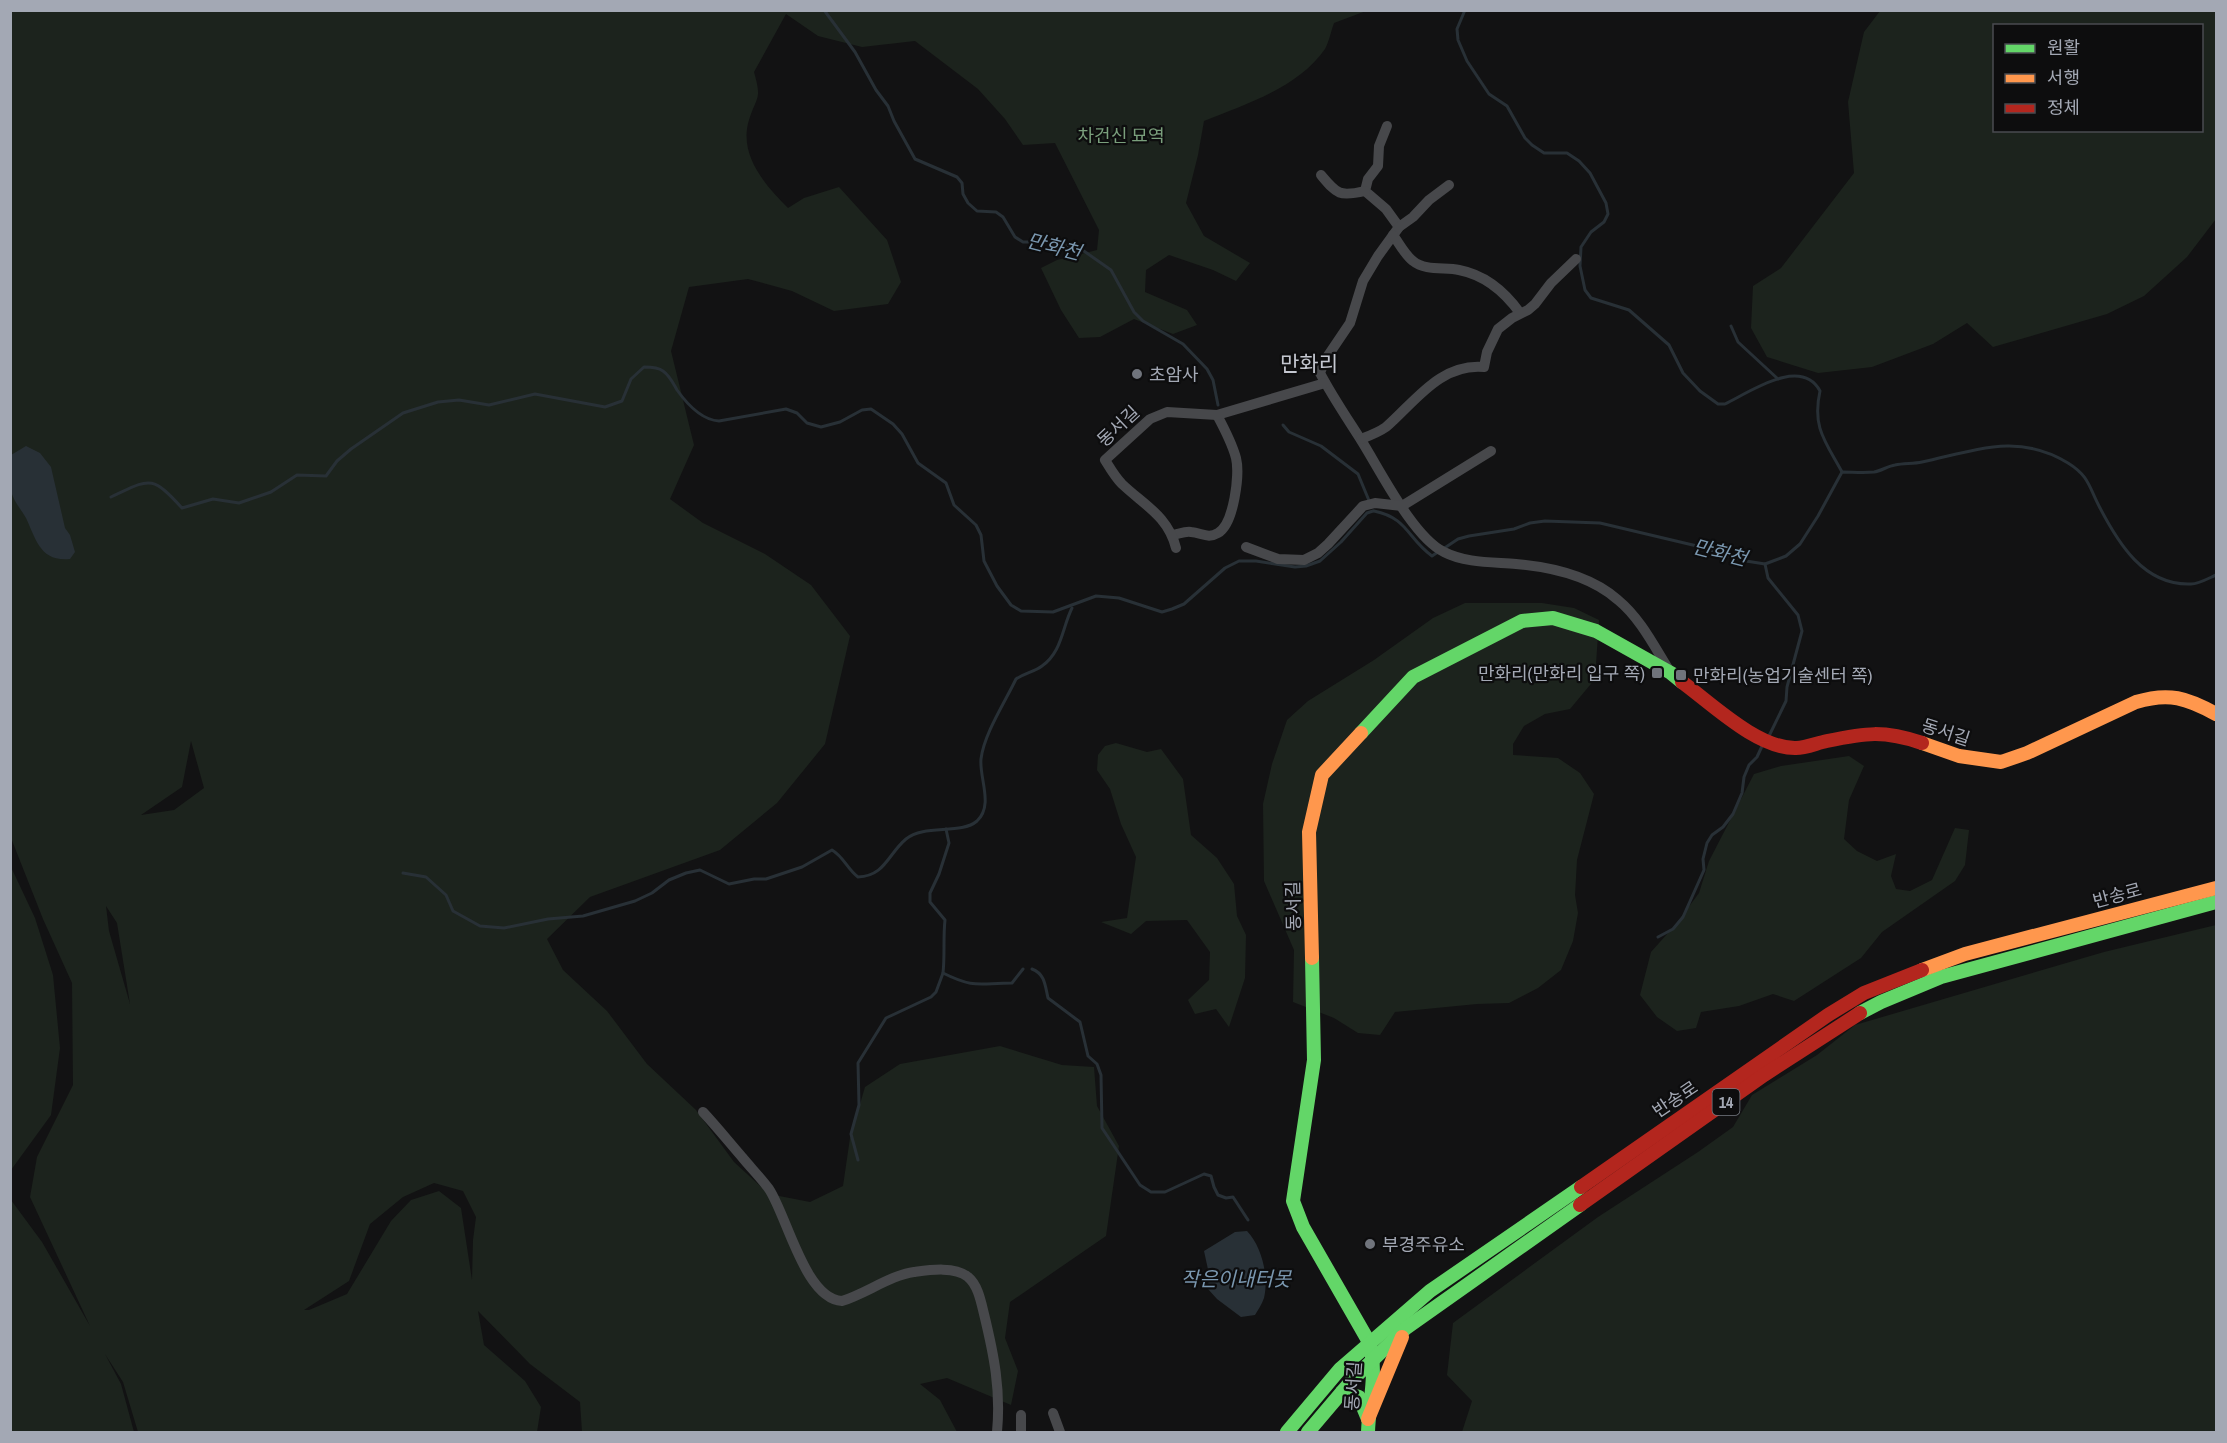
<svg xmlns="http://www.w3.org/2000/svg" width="2227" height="1443" font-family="'Archivo Narrow','Noto Sans KR',sans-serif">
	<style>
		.green { fill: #1c231d; fill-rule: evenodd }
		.water { fill: #283036 }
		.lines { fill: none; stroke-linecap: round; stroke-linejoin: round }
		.stream { stroke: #283036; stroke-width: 3 }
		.street { stroke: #47484b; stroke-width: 10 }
		.fast { stroke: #63d668; stroke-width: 14 }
		.slow { stroke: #ff974d; stroke-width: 14 }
		.jam { stroke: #b3261e; stroke-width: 14 }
		.poi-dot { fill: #70747c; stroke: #0d0d0e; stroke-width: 2 }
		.labels { text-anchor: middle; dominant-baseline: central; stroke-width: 4.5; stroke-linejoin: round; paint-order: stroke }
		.shield { fill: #0d0d0e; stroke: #767a82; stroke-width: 1.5 }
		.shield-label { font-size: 16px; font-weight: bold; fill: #a3a8b4 }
		.park-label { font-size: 18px; fill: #7a9f7c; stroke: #0d0d0e }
		.poi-label { font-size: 18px; fill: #a3a8b4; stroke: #0d0d0e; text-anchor: start }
		.street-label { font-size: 18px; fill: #a3a8b4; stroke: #0d0d0e }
		.water-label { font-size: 20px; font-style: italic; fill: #7a97af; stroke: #0d0d0e }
		.quarter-label { font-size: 21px; fill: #c4c7d0; stroke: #0d0d0e }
	</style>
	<rect width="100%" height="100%" fill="#121213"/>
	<g class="green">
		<path d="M11,11H1366L1334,23C1331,31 1329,42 1325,49C1298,88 1246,104 1204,121L1198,155L1186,203L1204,236L1250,263L1236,281L1213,270L1169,255L1146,270L1145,292L1187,310L1197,325L1173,334L1134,319L1100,337L1079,338L1061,310L1041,268L1057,260L1097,250L1099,230L1055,143L1023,145L1005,119L978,89L915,41L862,47L818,36L786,14L754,72C762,100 757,95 749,120C738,155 766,186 788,208L804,198L839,187L887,240L901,282L888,304L834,311L792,291L748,279L689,287L671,351L694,445L670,499L703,523L765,554L811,585L850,636L825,744L777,803L720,850L590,897L547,939L563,970L607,1011L647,1064L696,1110L734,1162L769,1194L810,1202L843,1186L850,1138L865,1087L900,1064L1000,1046L1062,1065L1094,1067L1097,1106L1119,1146L1106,1236L1010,1302L1005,1338L1018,1371L1011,1405L947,1378L920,1384L940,1400L957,1432H582L580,1402L530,1364L478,1311L484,1345L525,1381L541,1407L537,1432H138L123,1382L105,1354L121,1384L134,1432H11V1200L42,1242L90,1326L30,1197L37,1157L73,1085L72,983L43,919L11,838ZM191,741L204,788L174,810L141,815L182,787ZM106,906L117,923L130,1004L109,931ZM434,1183L463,1191L476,1217L473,1240L472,1280L461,1208L439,1191L411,1200L391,1221L347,1294L309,1310H304L349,1281L370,1224L403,1197Z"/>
		<path d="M1880,11H2216V219L2187,257L2144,296L2107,314L1993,347L1967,323L1933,344L1872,367L1818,373L1767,357L1751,328L1753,286L1781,268L1854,173L1848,102L1864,32ZM1994,26H2202V130H1994Z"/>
		<polygon points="1465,603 1542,603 1574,608 1599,620 1595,679 1570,709 1545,714 1524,726 1513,744 1513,755 1558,758 1580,773 1594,794 1577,860 1575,895 1578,913 1573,941 1561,970 1538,988 1509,1003 1477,1004 1395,1012 1380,1035 1358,1033 1334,1018 1293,1002 1294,950 1264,881 1263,804 1272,764 1287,720 1308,701 1374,660 1433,618"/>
		<polygon points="1116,743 1147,752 1161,749 1183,779 1191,835 1217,858 1234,884 1237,916 1246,935 1245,978 1229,1027 1216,1009 1195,1014 1188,1000 1209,980 1210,952 1187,920 1146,921 1131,934 1101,922 1127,918 1136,857 1121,824 1110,789 1097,770 1098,755 1105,746"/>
		<polygon points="1849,756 1864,766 1849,800 1844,839 1857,851 1877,861 1896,854 1891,876 1896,889 1910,891 1932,880 1955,828 1969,830 1965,865 1955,881 1882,932 1861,958 1794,1001 1773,994 1739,1006 1701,1012 1696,1028 1677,1031 1657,1017 1640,995 1651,952 1676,924 1699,893 1709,861 1754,774 1781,766"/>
		<polygon points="10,865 35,918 53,975 60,1048 51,1115 11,1170"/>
		<polygon points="2216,925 2216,1432 1462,1432 1472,1401 1447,1375 1453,1323 1598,1217 1698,1152 1733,1127 1752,1095 1817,1055 1855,1025 2104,952"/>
	</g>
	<g class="water">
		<path d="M26,446L40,453L51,467L65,528L70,535L75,552L70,559C40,562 36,539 26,518C21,509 12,500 11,489C9,478 10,466 11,455Z"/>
		<path d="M1247,1231C1262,1247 1269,1276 1264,1298C1262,1304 1258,1310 1255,1315L1241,1317L1217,1299L1208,1289L1209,1274L1204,1251L1235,1232Z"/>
	</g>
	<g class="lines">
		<g class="stream">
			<polyline points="824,10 855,52 876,90 888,106 894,121 915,159 957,177 962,183 963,194 968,203 977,211 996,212 1003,217 1015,237 1023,242 1054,242 1081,249 1111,270 1134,312 1143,321 1183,344 1207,369 1213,380 1218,405"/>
			<path d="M1465,10L1457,29L1458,40L1467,61L1489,94L1507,106L1525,138L1532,145L1544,153H1567L1579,161L1590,173L1606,203L1608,214L1604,222L1591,232L1581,247L1580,266L1585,290L1591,298L1629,310L1669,345L1683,373L1700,391L1718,404H1725C1750,392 1801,356 1820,391C1812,427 1825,441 1842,472"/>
			<polyline points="1731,326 1738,342 1778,379"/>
			<polyline points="1283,425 1289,432 1321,446 1358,474 1370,503"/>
			<path d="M111,497C150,479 151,474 182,508L213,499L239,503L271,492L297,475L326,476L337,461L351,449L403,413L438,402L459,400L489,405L535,394L605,407L622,401L631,379L644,367C650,367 658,367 663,371C670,376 673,383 677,390C687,404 702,420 719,421L786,409L797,413L807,423L821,427L840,422L862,410L871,409L893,424L902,434L918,463L946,483L954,505L976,525L981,535L984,561L997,586L1011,605L1021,611L1053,612L1096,596L1119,598L1162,612L1172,609L1184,604L1225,568L1239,561H1256L1295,567L1306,566L1320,561L1341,542L1367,513L1373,511"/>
			<path d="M1374,511C1408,518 1407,538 1432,556L1438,552"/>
			<path d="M1443,549L1458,539L1469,536L1514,529L1530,523L1545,521L1600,523L1697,546L1746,561L1765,564L1786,556L1800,544L1818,516L1842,472C1852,472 1863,473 1874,472C1881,471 1888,466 1895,465C1904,463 1913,464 1922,462C1974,451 2018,432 2068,463C2089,476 2089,487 2099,506C2118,543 2144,586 2191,584C2199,584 2209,578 2216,575"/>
			<polyline points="1765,564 1768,578 1798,615 1802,631 1787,687 1786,701 1769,736"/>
			<path d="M946,829L949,843L939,874L930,893V902L945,920C943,938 945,955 943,973C975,989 979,983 1012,983L1023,969"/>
			<path d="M403,873L426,877L446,895L453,911L480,926L504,928L548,919L583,916L635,901L652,893L669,880L686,873L700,870L729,884L754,879H766L802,867L832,850C844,857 847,869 858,877C885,876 888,854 906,839C924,824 961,835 977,821C994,805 979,778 981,759C984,734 1005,702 1016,679C1025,673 1034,672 1042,666C1062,652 1062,628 1072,608"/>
			<polyline points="1658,937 1673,929 1683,917 1704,870 1703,859 1707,843 1712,835 1723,827 1733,814 1742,793 1744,777 1749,765 1757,757 1763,744"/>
			<path d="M1032,969C1045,974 1045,985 1048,998L1080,1022L1088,1056L1097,1064L1101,1075L1102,1128L1140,1185L1151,1192H1165L1204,1174L1211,1176L1214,1187L1218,1195L1226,1198L1233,1197L1248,1220"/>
			<polyline points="858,1160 851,1134 859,1105 858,1063 886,1018 931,997 936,992 943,973"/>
		</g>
		<g class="street">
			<polyline points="1387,126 1379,146 1378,166 1368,179 1365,191 1386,209 1399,227"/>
			<path d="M1321,175C1337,194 1339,197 1365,191"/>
			<path d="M1449,185L1429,200L1413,217L1399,227L1378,256L1363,281L1350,323L1325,360L1320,373C1332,396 1347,418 1361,440C1380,470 1413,537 1444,552C1465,563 1493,562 1516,564C1551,567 1591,576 1618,600C1640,618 1654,646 1669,670"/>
			<path d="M1393,235C1399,243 1405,255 1413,261C1425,271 1445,267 1459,270C1485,275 1505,292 1520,313"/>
			<path d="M1361,439C1369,436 1379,432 1386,427C1415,402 1440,363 1484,367L1487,352L1498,329L1512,318L1528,310L1535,304L1551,283L1576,259"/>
			<path d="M1173,535C1179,534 1185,531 1191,532C1202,533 1208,539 1218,533C1234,524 1240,474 1236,458C1232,443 1224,428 1217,415"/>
			<polyline points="1246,547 1278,559 1304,560 1318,553 1328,544 1363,506 1375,503 1402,506 1491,451"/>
			<path d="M1176,548C1168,516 1144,505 1122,484C1115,477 1110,468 1105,460L1150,419L1167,412L1217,415L1325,383"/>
			<path d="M703,1112C717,1127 729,1142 742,1157C751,1168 761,1178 769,1189C787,1216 805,1299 842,1301C865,1294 891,1275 914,1272C929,1270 955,1266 968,1277C978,1285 981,1302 984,1314C994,1355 1001,1390 997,1432"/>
			<polyline points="1053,1413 1060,1432"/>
			<polyline points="1021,1432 1021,1415"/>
		</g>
		<g class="fast">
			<polyline points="1361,733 1413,677 1522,621 1553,618 1596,631 1671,673 1682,682"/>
			<path d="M1312,958L1314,1060L1293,1201L1303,1227L1369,1342C1378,1373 1369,1401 1368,1432"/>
			<polyline points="1860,1013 1881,1002 1941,977 2216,902"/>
			<polyline points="1342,1392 1359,1397 1368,1419"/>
			<polyline points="1287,1432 1340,1369 1430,1291 1581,1187"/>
			<polyline points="1308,1432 1353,1379 1406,1328 1580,1205"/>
		</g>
		<g class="slow">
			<path d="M1922,743L1959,756L2001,762L2027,753L2136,702C2169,692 2187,698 2216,714"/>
			<polyline points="1312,958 1309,832 1322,775 1361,733"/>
			<polyline points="1922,970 1965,954 2216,888"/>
			<polyline points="1368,1419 1402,1337"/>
		</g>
		<g class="jam">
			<path d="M1682,682C1712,704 1758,749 1796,748C1806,748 1817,743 1827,741C1866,733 1883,730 1922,743"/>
			<polyline points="1581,1187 1828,1015 1864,993 1922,970"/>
			<polyline points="1580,1205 1764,1075 1860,1013"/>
		</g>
	</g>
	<g class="poi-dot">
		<circle cx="1137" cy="374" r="6"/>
		<rect x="1651" y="667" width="12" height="12" rx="3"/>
		<rect x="1675" y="669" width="12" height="12" rx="3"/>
		<circle cx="1370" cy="1244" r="6"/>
	</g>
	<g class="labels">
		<rect class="shield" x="1712.5" y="1089" width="27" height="26" rx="4.5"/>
		<g class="shield-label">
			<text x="1726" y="1102">14</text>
		</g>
		<g class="park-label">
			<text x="1121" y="135">차건신 묘역</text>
		</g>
		<g class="poi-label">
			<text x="1149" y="374">초암사</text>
			<text x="1645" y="673" text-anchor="end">만화리(만화리 입구 쪽)</text>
			<text x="1693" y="675">만화리(농업기술센터 쪽)</text>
			<text x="1382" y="1244">부경주유소</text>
		</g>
		<g class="street-label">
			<text transform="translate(1118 426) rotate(-43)">동서길</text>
			<text transform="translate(1946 732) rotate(18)">동서길</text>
			<text transform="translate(2117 895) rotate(-15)">반송로</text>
			<text transform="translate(1293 906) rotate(-91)">동서길</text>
			<text transform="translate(1675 1099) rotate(-34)">반송로</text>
			<text transform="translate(1353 1386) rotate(-86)">동서길</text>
		</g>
		<g class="water-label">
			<text transform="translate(1054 246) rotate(14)">만화천</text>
			<text transform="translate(1720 552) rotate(14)">만화천</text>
			<text x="1236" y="1278">작은이내터못</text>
		</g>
		<g class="quarter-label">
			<text x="1309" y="363">만화리</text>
		</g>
	</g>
	<rect width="2227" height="1443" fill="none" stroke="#a3a8b4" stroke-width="24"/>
	<rect x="1993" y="24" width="210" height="108" fill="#0d0d0e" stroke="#494b50" stroke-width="1.5"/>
	<rect x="2005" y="44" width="30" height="9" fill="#63d668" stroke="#494b50" stroke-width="1.5"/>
	<text x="2047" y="54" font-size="18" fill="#a3a8b4">원활</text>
	<rect x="2005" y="74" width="30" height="9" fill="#ff974d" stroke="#494b50" stroke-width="1.5"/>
	<text x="2047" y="84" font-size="18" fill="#a3a8b4">서행</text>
	<rect x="2005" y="104" width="30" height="9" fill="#b3261e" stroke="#494b50" stroke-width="1.5"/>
	<text x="2047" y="114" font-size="18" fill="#a3a8b4">정체</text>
</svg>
